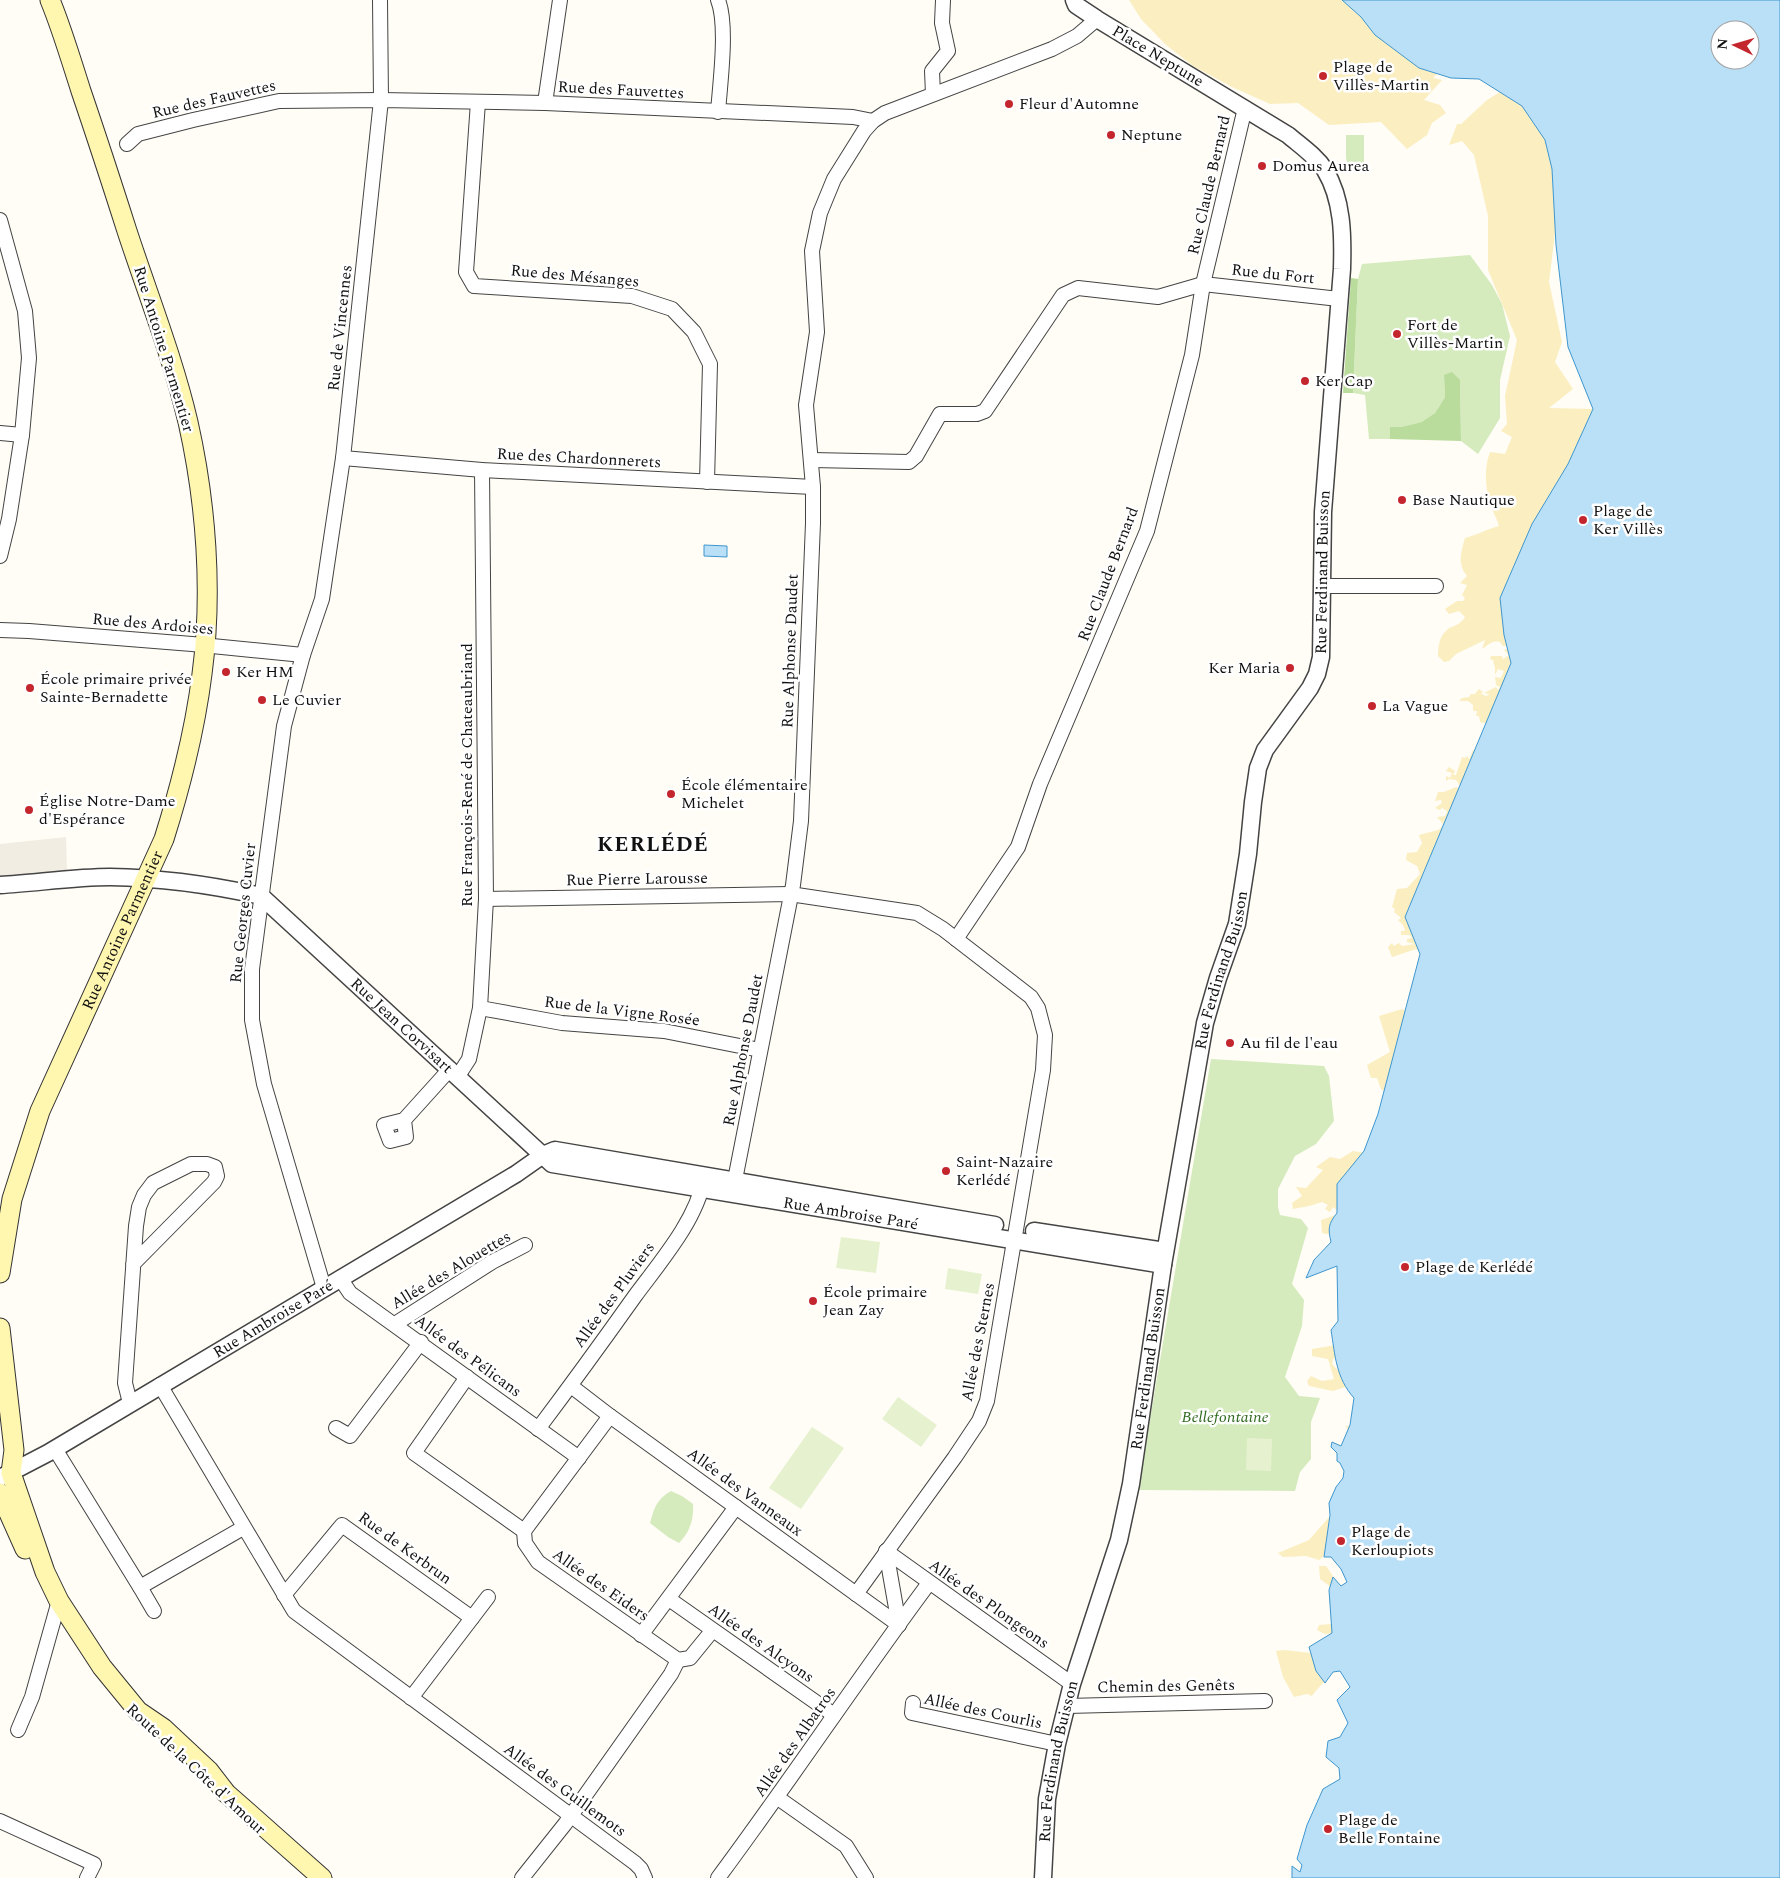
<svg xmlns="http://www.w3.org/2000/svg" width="1780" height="1878" font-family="Spectral,serif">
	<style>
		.green { fill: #d5ebbd }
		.forest { fill: #b9dc9c }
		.sand { fill: #fbeec1; fill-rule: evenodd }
		.pitch { fill: #e6f2cf }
		.plaza { fill: #f1ede2 }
		.water { fill: #b9e0f7; stroke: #3f96cf; fill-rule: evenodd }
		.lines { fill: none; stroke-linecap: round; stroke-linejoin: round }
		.minor-casing { stroke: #444; stroke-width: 16 }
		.tertiary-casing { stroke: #444; stroke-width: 19 }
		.secondary-casing { stroke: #333; stroke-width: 21 }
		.minor { stroke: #fff; stroke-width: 14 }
		.tertiary { stroke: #fff; stroke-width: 16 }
		.secondary { stroke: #fff6b0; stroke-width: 19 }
		.poi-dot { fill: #c4262e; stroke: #fff; stroke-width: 2 }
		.labels { text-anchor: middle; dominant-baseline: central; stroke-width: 5; stroke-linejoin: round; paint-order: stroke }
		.street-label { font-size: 16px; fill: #111; stroke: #fff }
		.poi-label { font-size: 16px; fill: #111; stroke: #fff; text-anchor: start }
		.park-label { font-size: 16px; font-style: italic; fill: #2f6b1f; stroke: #fff }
		.district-label { font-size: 21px; font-weight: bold; letter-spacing: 1px; fill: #111; stroke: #fff }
	</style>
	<rect width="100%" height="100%" fill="#fffdf5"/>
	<g class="green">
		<polygon points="1346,135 1364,135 1364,164 1357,169 1348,167 1346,158"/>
		<polygon points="1470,255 1492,285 1502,304 1510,336 1500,380 1500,418 1478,454 1461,441 1460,380 1444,375 1445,397 1435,413 1423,422 1401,427 1391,427 1390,439 1369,439 1365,395 1353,393 1358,279 1362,264"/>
		<polygon points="1211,1059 1324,1066 1329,1076 1334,1121 1316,1144 1295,1156 1278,1189 1278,1207 1280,1215 1301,1219 1308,1228 1292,1284 1304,1300 1302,1326 1285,1377 1299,1396 1320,1398 1311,1422 1311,1459 1300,1472 1295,1491 1138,1490"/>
		<path d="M671,1491L682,1496L693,1504C694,1519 690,1532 679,1543L668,1537L650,1523C654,1508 657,1499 671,1491Z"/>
	</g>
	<g class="forest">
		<polygon points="1351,278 1358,279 1353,393 1343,393"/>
		<polygon points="1452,372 1460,380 1461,441 1390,439 1390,427 1401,427 1422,422 1435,413 1445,397 1444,375"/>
	</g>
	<g class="sand">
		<polygon points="1129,0 1396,0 1420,68 1437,74 1433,78 1442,80 1424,100 1440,105 1446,113 1432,123 1427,135 1407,149 1381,122 1329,125 1298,103 1270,104 1232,87 1193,66 1165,44 1141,19"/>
		<path d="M1500,92L1528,96L1577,180L1556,225L1549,282L1562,342L1555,362L1573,389L1549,408L1593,409L1568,464L1686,490L1422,952L1416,949L1392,957L1388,947L1392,943L1394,946L1399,943L1402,946L1415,944L1407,942V939L1412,938L1410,935H1401V931H1405L1403,925L1398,920L1401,918L1394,912L1395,909L1392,907L1397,889L1407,888L1420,874L1417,866L1406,860L1407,853L1417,852L1422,843L1419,835L1438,830L1444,825L1437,817L1445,816L1447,811L1442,808L1440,810L1435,808L1442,803L1441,800L1435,801L1438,792H1444L1456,787L1460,789L1461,787L1456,780L1449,779L1446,781V776L1450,778L1452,773L1446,771L1449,767L1455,771L1453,775H1456L1462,757L1465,758L1467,756L1469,759L1473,750L1477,752L1489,724L1480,722L1479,716H1476L1477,711H1473V705L1468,701H1459L1462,698L1469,697L1471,694H1475L1479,689L1483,692L1481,694L1486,696L1490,694L1484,693L1496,687L1498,690L1500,687L1496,685L1495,677L1501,678L1504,671L1498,669L1495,675V668L1493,660L1490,659L1491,656H1502L1503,659L1509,655L1504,650L1509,648L1508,646H1503L1500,642C1491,640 1489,645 1482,649L1485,640L1456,654L1449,661L1444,662L1438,656C1438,649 1439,637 1445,632C1452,624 1458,628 1465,617L1459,611L1449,614L1445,609L1457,601H1463L1465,598L1462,595L1467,585L1460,583L1467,576C1457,564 1461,552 1465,538C1477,535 1487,529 1499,526C1497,518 1492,511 1490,503C1485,486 1484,468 1490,452L1505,454L1512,437L1501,431L1507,424L1505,396L1517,340L1488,270V216L1474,155L1462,141L1449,145L1457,124H1461L1487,100Z"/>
		<polygon points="1402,1009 1410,1014 1384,1091 1381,1089 1377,1078 1371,1078 1367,1065 1390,1052 1379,1016"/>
		<path d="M1411,1142H1430L1443,1162L1414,1272L1425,1292C1399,1296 1379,1296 1372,1326L1383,1338L1378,1344L1381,1353L1367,1368V1373L1387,1367L1395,1379L1385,1377L1381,1378L1393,1385L1389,1387L1394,1392V1400L1408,1411L1406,1420L1401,1428V1432L1405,1430L1408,1432L1404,1437L1402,1450H1399V1456L1394,1453L1398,1461L1388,1459L1386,1462L1389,1467L1406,1466L1405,1472C1399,1471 1392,1469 1388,1475L1392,1481L1386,1480L1384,1484L1377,1486L1375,1482L1370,1487L1372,1496L1380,1494L1382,1500H1386V1520L1380,1519L1382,1525L1378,1530V1546L1397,1559H1416L1430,1568L1466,1575L1461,1608L1418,1607L1374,1637V1648L1365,1647L1361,1659L1353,1658L1349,1668L1333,1672C1326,1681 1318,1687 1312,1696L1307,1694L1294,1697L1283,1677L1276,1651L1285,1650L1310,1653L1328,1644L1334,1649L1348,1636L1342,1632L1325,1634L1317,1630L1319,1625L1332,1624L1346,1616V1607L1343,1604L1336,1608L1334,1602L1340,1599L1335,1590L1320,1579L1319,1566H1326L1341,1588L1354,1586L1356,1574L1350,1567L1341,1569L1331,1557L1324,1556L1319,1560L1306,1556L1283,1557L1278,1553L1309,1540L1331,1515L1341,1491L1343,1481H1348V1486L1352,1488V1481H1357L1360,1490L1367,1488L1371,1475L1369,1469L1362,1468L1356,1472L1354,1470L1344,1473L1341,1464L1337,1461V1454L1332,1447V1442L1342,1446L1350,1434L1346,1426L1355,1424L1358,1428V1435H1365L1362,1423L1363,1405L1370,1406L1387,1393L1385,1389L1376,1384L1363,1387L1366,1391H1358L1357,1386H1348L1333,1391L1309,1386L1307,1381L1311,1376L1322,1381L1334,1379L1328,1359L1312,1356V1349L1336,1345L1333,1339L1343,1329L1348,1332L1355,1326L1361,1335L1370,1329L1365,1320L1359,1318L1355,1322L1353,1310L1344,1309L1343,1298L1353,1303L1359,1296L1367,1300L1391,1288L1397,1258L1375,1240L1360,1260H1335L1330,1263L1334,1245L1338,1240L1332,1235L1322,1233L1321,1220L1336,1215L1340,1221L1352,1223L1356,1215L1350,1211H1345L1340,1206L1337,1210L1333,1207L1330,1212L1325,1209L1328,1205L1322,1202L1309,1206L1293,1209L1292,1203L1302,1196L1296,1187L1306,1188L1323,1170L1316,1167L1330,1157L1340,1159L1353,1151L1377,1155L1387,1146ZM1385,1196L1401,1224L1394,1231L1369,1221V1204ZM1344,1352L1347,1356L1344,1361L1346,1363L1350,1359L1354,1365V1370L1344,1377L1332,1364L1333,1359ZM1386,1563L1404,1573L1417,1578L1414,1590L1379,1599L1368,1574L1373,1566Z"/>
	</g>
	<g class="pitch">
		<polygon points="841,1237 880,1242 876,1273 836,1268"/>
		<polygon points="948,1268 982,1274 978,1294 945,1289"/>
		<polygon points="898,1397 937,1425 921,1447 882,1419"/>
		<polygon points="812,1427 844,1448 801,1509 769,1488"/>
		<polygon points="1247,1438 1272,1439 1271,1471 1246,1470"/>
	</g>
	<polygon class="plaza" points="66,837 67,872 0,876 0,844"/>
	<g class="water">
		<path d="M1342,0H1780V1878H1292V1866L1300,1872L1302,1865L1297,1859L1307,1825L1323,1789L1340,1779L1339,1768L1326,1757L1328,1741L1340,1737L1348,1723L1337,1700L1350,1687L1340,1671L1333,1672L1325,1683L1316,1671L1309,1647L1332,1633L1329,1590L1333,1577L1341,1586L1347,1582L1341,1569L1331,1557H1324L1330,1515L1329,1503L1336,1487L1343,1478L1344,1471L1340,1463L1337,1461V1453L1331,1447L1332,1442L1341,1446L1350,1425L1354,1398C1336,1378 1335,1355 1331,1330L1338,1321L1337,1266L1306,1278L1314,1260L1331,1242C1328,1229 1328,1224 1337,1213V1184L1364,1151L1378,1114L1420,954L1405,917L1511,663L1504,635L1500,598L1532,524L1568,464L1593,409L1568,347L1556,245L1552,169L1545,140L1522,106L1479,79L1451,78L1419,68L1375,35L1361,17ZM1720,30H1750V60H1720Z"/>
		<polygon points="704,545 727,546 727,557 704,556"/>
	</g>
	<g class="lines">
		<g class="minor-casing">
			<g id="minor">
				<path d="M718,0C728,25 720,84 718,112"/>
				<polyline points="933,94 932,71 948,51 942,23 943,0"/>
				<polyline points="478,102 466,272 474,286 632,296 672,309 694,332 710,364 707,482"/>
				<polyline points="545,103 560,0"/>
				<polyline points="127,144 138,134 193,120 279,101 381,100 545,103 853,117 873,121"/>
				<polyline points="0,220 25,311 29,358 22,435 9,519 0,556"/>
				<polyline points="0,433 22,435"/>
				<polyline points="343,458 482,470 813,487"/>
				<polyline points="812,460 909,462 916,456 940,414 977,414 985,411 1063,295 1078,288 1158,297 1203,284 1339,299"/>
				<polyline points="1322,586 1436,586"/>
				<polyline points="0,630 29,631 192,644 303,655"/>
				<polyline points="486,899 790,894 917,913 943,929 1031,997 1038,1008 1045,1035 1043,1070 987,1401 979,1421 955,1457 856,1594"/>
				<polyline points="956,939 1018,847 1040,784 1147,531 1192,355 1203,284 1245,108"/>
				<polyline points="480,1008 562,1023 664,1031 760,1050"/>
				<polyline points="458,1076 469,1059 480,1008 486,899 482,470"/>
				<polyline points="404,1120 406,1137 390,1141 384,1125 404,1120 450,1069"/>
				<polyline points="733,1190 793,885 801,821 813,523 813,487 806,405 817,332 812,251 820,213 834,179 864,131 873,121 885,113 1052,49 1077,36 1097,19"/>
				<polyline points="340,1278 350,1293 579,1458"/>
				<polyline points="324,1288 264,1084 252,1020 252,969 284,726 303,655 322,599 343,458 381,100 380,0"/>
				<polyline points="395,1324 492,1262 525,1245"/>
				<polyline points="467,1377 414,1453 524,1531"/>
				<polyline points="160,1385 294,1611 635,1863 641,1869 645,1878"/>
				<polyline points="571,1386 610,1416 899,1625"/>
				<polyline points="130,1403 125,1383 136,1226 139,1207 144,1195 153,1183 191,1164 207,1164 215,1167 217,1176 214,1182 133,1264"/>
				<polyline points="610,1416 524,1531 525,1543 538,1562 678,1660 690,1658 712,1631"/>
				<polyline points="336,1428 350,1436 421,1342"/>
				<path d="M538,1429C571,1385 603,1341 635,1296C660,1262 696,1221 704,1179"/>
				<polyline points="55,1449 140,1587 243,1528"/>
				<polyline points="886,1551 1072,1684"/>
				<polyline points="886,1551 899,1625"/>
				<polyline points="140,1587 154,1611"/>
				<polyline points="284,1595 342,1525 472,1618"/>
				<polyline points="669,1599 834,1715"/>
				<polyline points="641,1635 736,1507"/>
				<polyline points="411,1698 488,1597"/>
				<polyline points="913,1703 912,1713 1057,1744"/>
				<polyline points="1067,1706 1265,1701"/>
				<polyline points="18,1730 32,1697 57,1608"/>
				<polyline points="778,1798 846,1846 866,1878"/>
				<polyline points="0,1821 94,1864 87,1878"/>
				<polyline points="522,1878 565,1824 671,1674 678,1660"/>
				<path d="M718,1878C790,1781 857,1680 929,1583"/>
			</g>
		</g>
		<g class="tertiary-casing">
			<g id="tertiary">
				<path id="s1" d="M0,885C35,883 76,877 110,877C161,878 212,885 261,896L552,1164L1163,1265"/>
				<polyline points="1034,1231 1165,1251"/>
				<path id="s2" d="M0,1478L48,1453L516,1174L543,1155L555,1150L995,1225"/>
				<path id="s3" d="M1043,1878L1047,1799L1057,1744L1072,1684L1119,1540L1131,1484L1163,1265L1205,1023L1218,978L1237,924L1248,854L1253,802L1258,768L1265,750L1310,688L1317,674L1321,657L1323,512L1342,269C1343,236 1343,200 1325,170C1316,156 1301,146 1288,135L1097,19L1076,5L1074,0"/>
			</g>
		</g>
		<g class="secondary-casing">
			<g id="secondary">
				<path id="s4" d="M0,1273L12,1199L40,1111L164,839C181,785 195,730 202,674C213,592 206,502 188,422C173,358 148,295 127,231C112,184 97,138 81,91C71,60 62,29 50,0"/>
				<polyline points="0,1328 14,1450 11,1473 45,1572 59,1601 102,1667 138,1711 163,1728 209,1771 226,1793 322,1878"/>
				<polyline points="0,1493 25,1549"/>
			</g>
		</g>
		<use href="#minor" class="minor"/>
		<use href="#tertiary" class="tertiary"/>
		<use href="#secondary" class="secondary"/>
	</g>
	<g class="poi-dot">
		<circle cx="1323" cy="76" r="5"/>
		<circle cx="1009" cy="104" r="5"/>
		<circle cx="1111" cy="135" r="5"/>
		<circle cx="1262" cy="166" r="5"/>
		<circle cx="1397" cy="334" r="5"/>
		<circle cx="1305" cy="381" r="5"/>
		<circle cx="1402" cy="500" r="5"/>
		<circle cx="1583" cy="520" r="5"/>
		<circle cx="1290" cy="668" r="5"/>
		<circle cx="226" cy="672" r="5"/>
		<circle cx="30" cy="688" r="5"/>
		<circle cx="262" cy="700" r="5"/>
		<circle cx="1372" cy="706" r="5"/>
		<circle cx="671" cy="794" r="5"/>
		<circle cx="29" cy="810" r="5"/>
		<circle cx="1230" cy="1043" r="5"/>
		<circle cx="946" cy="1171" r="5"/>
		<circle cx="1405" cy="1267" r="5"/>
		<circle cx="813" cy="1301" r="5"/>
		<circle cx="1341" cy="1541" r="5"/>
		<circle cx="1328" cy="1829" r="5"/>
	</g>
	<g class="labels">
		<g class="street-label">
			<text transform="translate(1158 56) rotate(31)">Place Neptune</text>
			<text transform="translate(621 90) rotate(3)">Rue des Fauvettes</text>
			<text transform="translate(214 99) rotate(-13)">Rue des Fauvettes</text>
			<text transform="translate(1209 185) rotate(-77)">Rue Claude Bernard</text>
			<text transform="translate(1273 274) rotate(6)">Rue du Fort</text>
			<text transform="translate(575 276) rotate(5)">Rue des Mésanges</text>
			<text transform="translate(340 328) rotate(-84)">Rue de Vincennes</text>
			<text transform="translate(164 349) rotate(73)">Rue Antoine Parmentier</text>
			<text transform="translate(579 458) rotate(3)">Rue des Chardonnerets</text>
			<text stroke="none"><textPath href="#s3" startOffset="1348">Rue Ferdinand Buisson</textPath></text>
			<text transform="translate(1108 574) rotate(-69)">Rue Claude Bernard</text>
			<text transform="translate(153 624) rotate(5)">Rue des Ardoises</text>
			<text transform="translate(790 651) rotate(-88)">Rue Alphonse Daudet</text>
			<text transform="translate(467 775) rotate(-90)">Rue François-René de Chateaubriand</text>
			<text transform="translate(637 879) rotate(-1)">Rue Pierre Larousse</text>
			<text transform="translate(243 913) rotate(-84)">Rue Georges Cuvier</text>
			<text stroke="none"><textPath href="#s4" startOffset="366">Rue Antoine Parmentier</textPath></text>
			<text stroke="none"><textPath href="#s3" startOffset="928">Rue Ferdinand Buisson</textPath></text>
			<text transform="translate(622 1011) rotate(7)">Rue de la Vigne Rosée</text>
			<text stroke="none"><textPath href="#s1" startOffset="454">Rue Jean Corvisart</textPath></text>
			<text transform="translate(743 1050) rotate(-79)">Rue Alphonse Daudet</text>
			<text stroke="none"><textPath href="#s1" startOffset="961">Rue Ambroise Paré</textPath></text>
			<text transform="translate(451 1270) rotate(-31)">Allée des Alouettes</text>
			<text transform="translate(614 1295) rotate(-54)">Allée des Pluviers</text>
			<text stroke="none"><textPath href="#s2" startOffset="316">Rue Ambroise Paré</textPath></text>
			<text transform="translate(978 1342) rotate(-79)">Allée des Sternes</text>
			<text transform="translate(468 1356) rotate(36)">Allée des Pélicans</text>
			<text stroke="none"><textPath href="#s3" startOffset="522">Rue Ferdinand Buisson</textPath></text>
			<text transform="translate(745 1492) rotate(36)">Allée des Vanneaux</text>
			<text transform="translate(405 1548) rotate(36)">Rue de Kerbrun</text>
			<text transform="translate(601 1585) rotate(35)">Allée des Eiders</text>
			<text transform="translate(989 1604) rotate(35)">Allée des Plongeons</text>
			<text transform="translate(761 1643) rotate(35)">Allée des Alcyons</text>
			<text transform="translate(1166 1686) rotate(-1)">Chemin des Genêts</text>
			<text transform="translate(983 1711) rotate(12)">Allée des Courlis</text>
			<text transform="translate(795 1742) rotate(-55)">Allée des Albatros</text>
			<text stroke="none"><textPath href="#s3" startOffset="118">Rue Ferdinand Buisson</textPath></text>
			<text transform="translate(196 1769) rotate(43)">Route de la Côte d'Amour</text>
			<text transform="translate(565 1790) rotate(36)">Allée des Guillemots</text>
		</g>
		<g class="poi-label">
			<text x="1333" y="67">Plage de<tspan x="1333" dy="18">Villès-Martin</tspan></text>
			<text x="1019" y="104">Fleur d'Automne</text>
			<text x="1121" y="135">Neptune</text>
			<text x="1272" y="166">Domus Aurea</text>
			<text x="1407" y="325">Fort de<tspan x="1407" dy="18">Villès-Martin</tspan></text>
			<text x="1315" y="381">Ker Cap</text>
			<text x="1412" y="500">Base Nautique</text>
			<text x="1593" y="511">Plage de<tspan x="1593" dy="18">Ker Villès</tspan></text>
			<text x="1280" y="668" text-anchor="end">Ker Maria</text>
			<text x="236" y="672">Ker HM</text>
			<text x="40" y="679">École primaire privée<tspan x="40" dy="18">Sainte-Bernadette</tspan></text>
			<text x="272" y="700">Le Cuvier</text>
			<text x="1382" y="706">La Vague</text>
			<text x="681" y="785">École élémentaire<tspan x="681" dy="18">Michelet</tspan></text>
			<text x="39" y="801">Église Notre-Dame<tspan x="39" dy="18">d'Espérance</tspan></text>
			<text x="1240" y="1043">Au fil de l'eau</text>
			<text x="956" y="1162">Saint-Nazaire<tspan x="956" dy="18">Kerlédé</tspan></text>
			<text x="1415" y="1267">Plage de Kerlédé</text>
			<text x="823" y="1292">École primaire<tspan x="823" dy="18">Jean Zay</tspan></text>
			<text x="1351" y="1532">Plage de<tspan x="1351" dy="18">Kerloupiots</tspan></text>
			<text x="1338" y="1820">Plage de<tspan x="1338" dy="18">Belle Fontaine</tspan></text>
		</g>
		<g class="park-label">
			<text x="1225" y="1417">Bellefontaine</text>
		</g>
		<g class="district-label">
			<text x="653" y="845">KERLÉDÉ</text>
		</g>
	</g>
	<g transform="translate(1735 45) rotate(275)"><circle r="24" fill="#ffffff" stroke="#a0a0a0"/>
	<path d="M0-4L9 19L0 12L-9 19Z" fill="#c4262e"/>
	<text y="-8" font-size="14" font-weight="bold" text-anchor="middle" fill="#111111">N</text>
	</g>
</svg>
